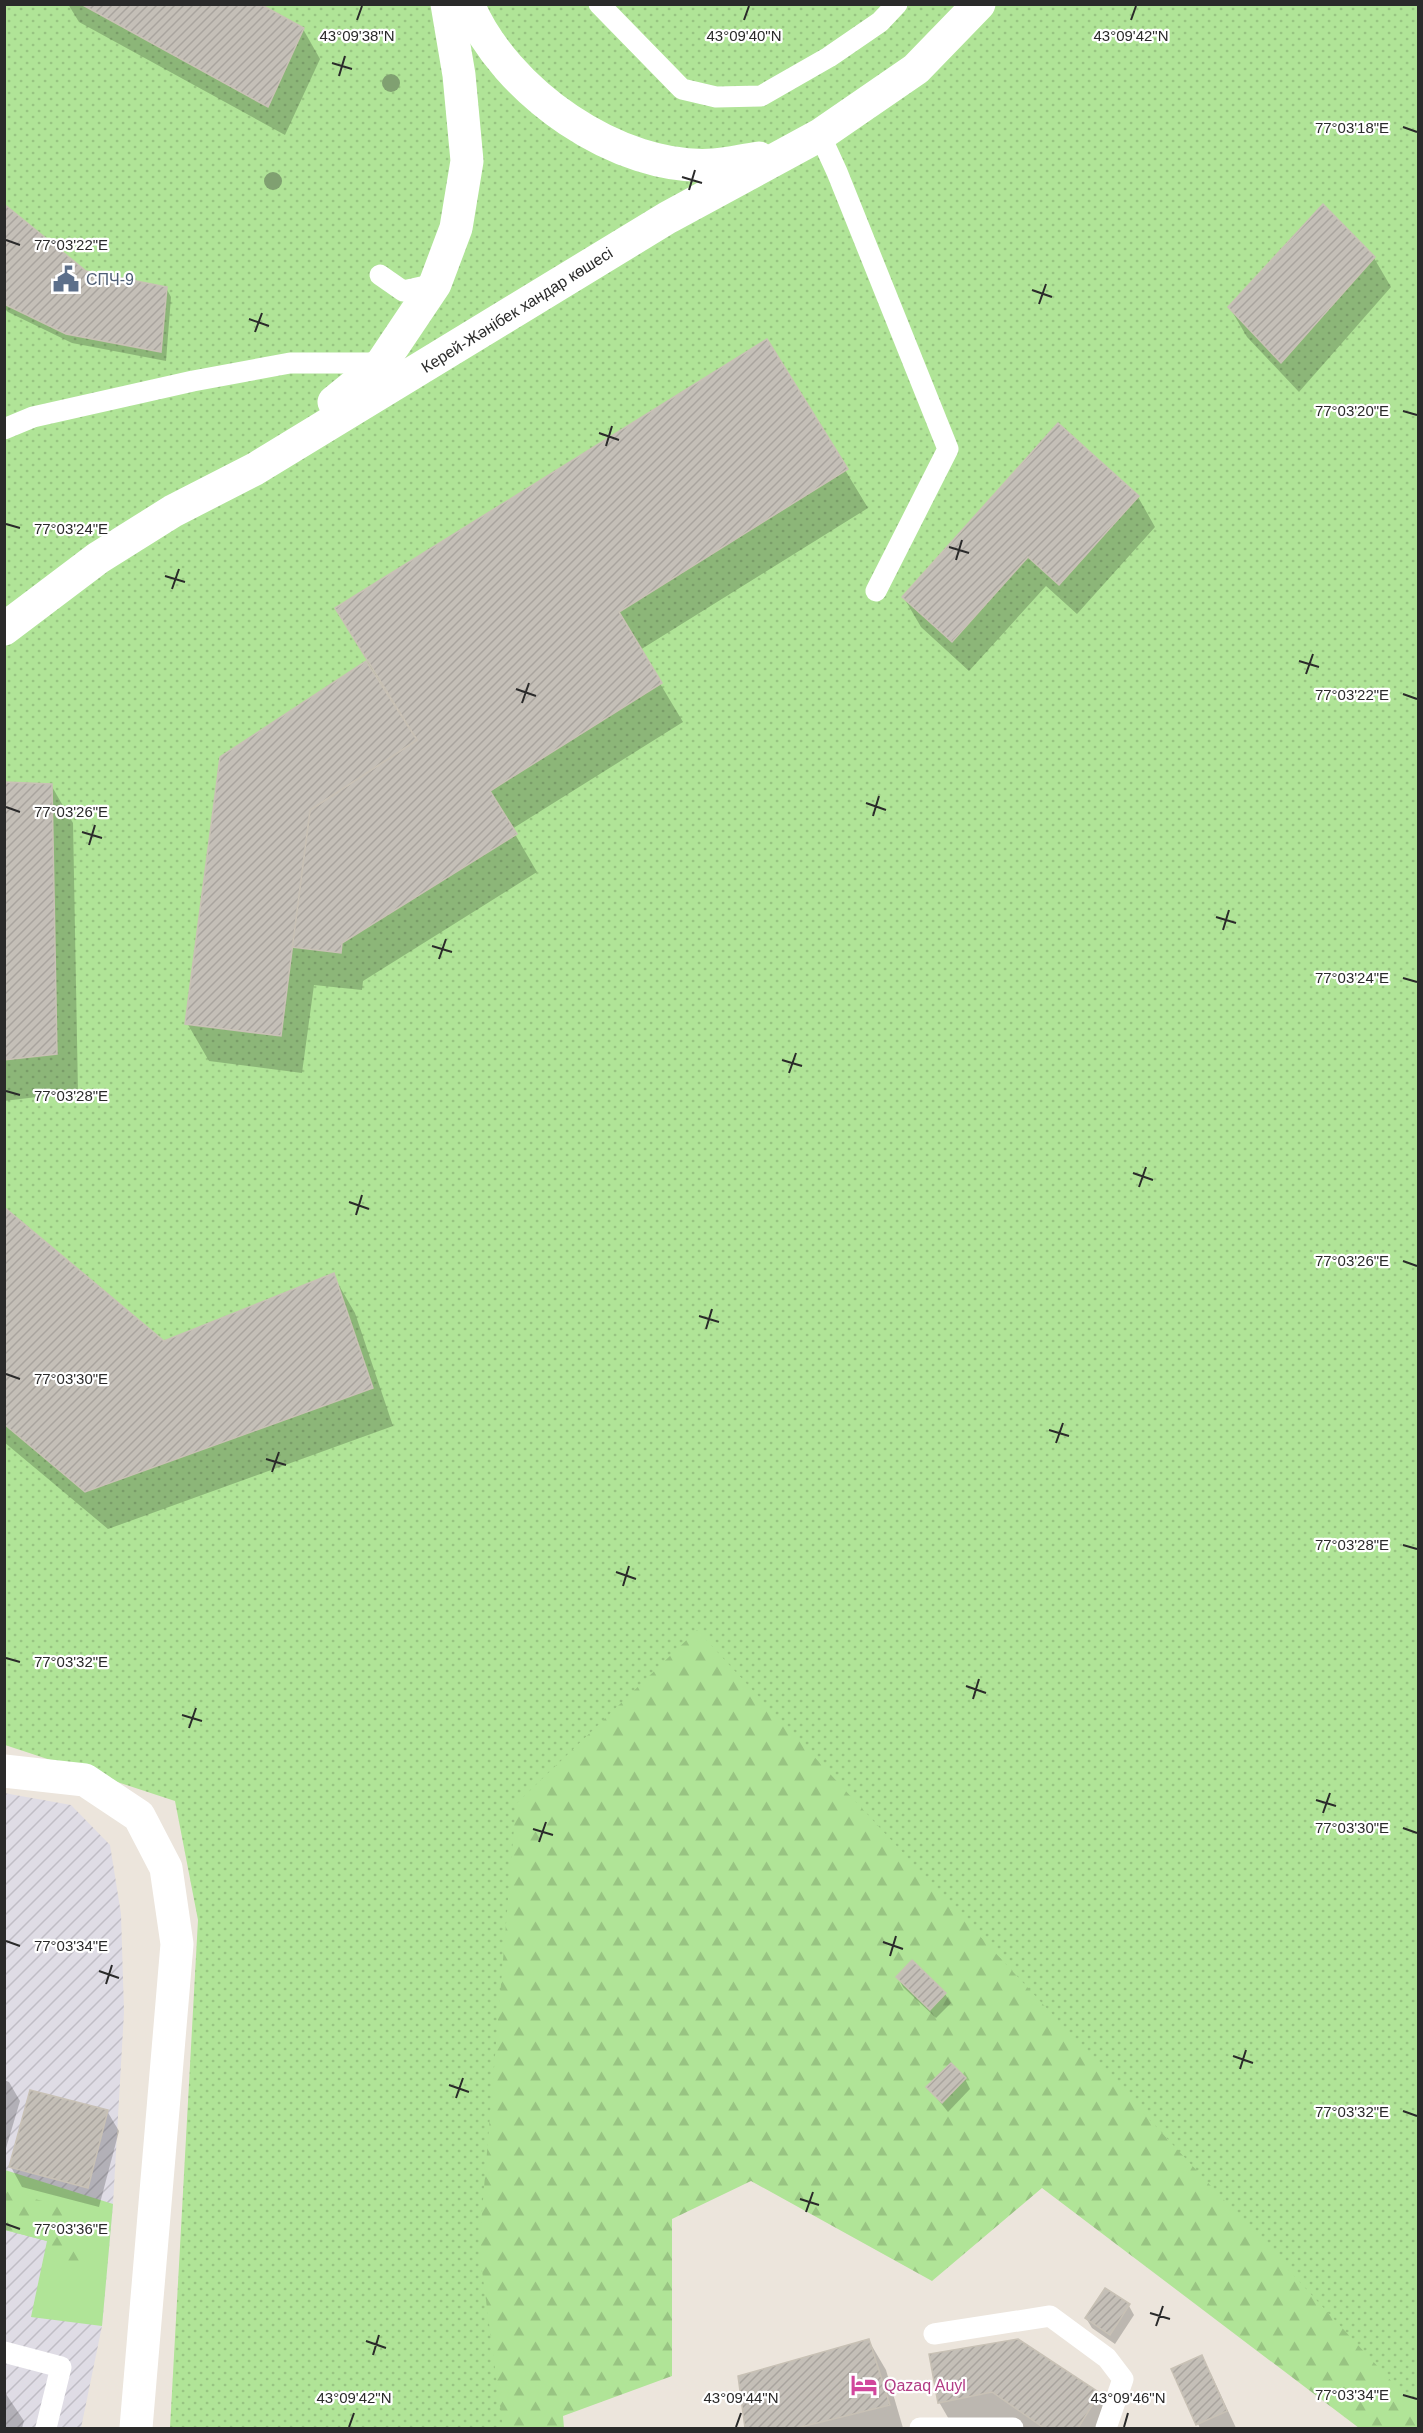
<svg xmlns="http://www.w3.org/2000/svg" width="1423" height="2433" font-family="Helvetica,sans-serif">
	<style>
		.industrial { fill: url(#industrial-furrows) }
		.grass { fill: #b0e497 }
		.forest { fill: url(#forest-firs) }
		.park { fill: url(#park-dots) }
		.shadow { fill: #0003 }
		.building { fill: url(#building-hatch); stroke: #c8c1b5; stroke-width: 1.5 }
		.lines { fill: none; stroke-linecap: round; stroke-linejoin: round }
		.lane { stroke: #fff; stroke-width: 21 }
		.street { stroke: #fff; stroke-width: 33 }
		.secondary { stroke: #fff; stroke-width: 33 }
		.tree { fill: #80a071 }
		.ticks { fill: none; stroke: #2a2a2a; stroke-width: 2 }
		.labels { text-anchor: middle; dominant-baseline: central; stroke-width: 4.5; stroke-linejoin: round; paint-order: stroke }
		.service-label { font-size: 16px; fill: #4e5e75; stroke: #fff; text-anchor: start }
		.street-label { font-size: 16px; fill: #2a2a2a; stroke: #fff }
		.hotel-label { font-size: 16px; fill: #b23c85; stroke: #fff; text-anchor: start }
		.ticks-label { font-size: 15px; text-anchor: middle; fill: #2a2a2a; stroke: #fff; stroke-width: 4.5; stroke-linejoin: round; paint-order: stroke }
	</style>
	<defs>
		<pattern id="industrial-furrows" width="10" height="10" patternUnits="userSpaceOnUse" patternTransform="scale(1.5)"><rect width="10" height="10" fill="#dfdce5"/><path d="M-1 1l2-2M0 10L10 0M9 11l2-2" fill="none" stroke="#c0bdc5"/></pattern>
		<pattern id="forest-firs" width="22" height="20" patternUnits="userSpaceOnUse" patternTransform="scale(1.5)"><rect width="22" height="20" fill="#b0e497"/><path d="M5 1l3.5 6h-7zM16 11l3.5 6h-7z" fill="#98c482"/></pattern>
		<pattern id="park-dots" width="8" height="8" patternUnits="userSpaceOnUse" patternTransform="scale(1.5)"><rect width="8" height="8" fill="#b0e497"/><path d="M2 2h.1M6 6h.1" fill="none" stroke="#98c482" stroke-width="1.8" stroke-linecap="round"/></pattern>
		<pattern id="building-hatch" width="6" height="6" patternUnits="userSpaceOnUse" patternTransform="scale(1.5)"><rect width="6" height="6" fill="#c4bfb7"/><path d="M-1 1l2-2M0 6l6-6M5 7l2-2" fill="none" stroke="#a9a49e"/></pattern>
	</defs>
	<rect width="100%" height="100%" fill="#ece5dc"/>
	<polygon class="industrial" points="4,1793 71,1805 110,1845 121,1914 124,2012 113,2204 102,2326 81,2428 5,2428"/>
	<polygon class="grass" points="5,2170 113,2204 102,2326 31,2317 47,2241 5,2230"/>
	<g class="forest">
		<polygon points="1418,469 1418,2428 1359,2428 1042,2188 932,2281 751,2181 672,2219 672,2376 563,2416 564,2428 213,2428 229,1688"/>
		<polygon points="5,2191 65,2207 88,2263 80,2281 68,2273 47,2241 5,2230"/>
	</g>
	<polygon class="park" points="5,5 1418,5 1418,2410 697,1630 516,1804 479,2248 503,2428 170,2428 198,1920 175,1801 5,1745"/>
	<g class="shadow">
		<polygon points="68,4 257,4 303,29 320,59 285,135 79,22"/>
		<polygon points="4,205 86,272 166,288 171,297 166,361 72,343 8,312 4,308"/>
		<polygon points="1374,258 1391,287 1299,392 1247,337 1230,308"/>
		<polygon points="767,341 868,508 640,650 683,722 512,829 537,872 363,981 362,990 314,985 302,1073 209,1061 187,1023 221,758 368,662 337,608"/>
		<polygon points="1058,426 1138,497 1155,527 1077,614 1046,586 969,671 921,627 904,598"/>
		<polygon points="4,784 51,785 73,823 78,1092 4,1101"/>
		<polygon points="4,1209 163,1342 333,1275 355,1313 393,1426 108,1529 4,1442"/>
		<polygon points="898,1977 945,1994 951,2003 936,2018 903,1987"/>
		<polygon points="965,2079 970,2089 948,2112 928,2087"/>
		<polygon points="4,2080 9,2082 20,2101 4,2155"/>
		<polygon points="107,2111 119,2131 99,2207 22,2187 11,2167"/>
		<polygon points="1129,2306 1134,2315 1115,2344 1092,2328 1086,2318"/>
		<polygon points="869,2341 886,2370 903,2428 746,2428 740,2377"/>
		<polygon points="931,2356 1099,2394 1116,2424 1113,2428 954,2428 939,2402"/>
		<polygon points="1201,2357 1212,2376 1236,2428 1200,2428 1198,2424"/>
		<polygon points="4,2391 24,2421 22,2428 4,2428"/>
	</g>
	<g class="building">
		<polygon points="81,4 260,4 304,28 268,107"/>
		<polygon points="4,204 86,271 167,287 161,352 66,334 4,304"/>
		<polygon points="1323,204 1375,257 1281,363 1228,307"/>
		<polygon points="767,339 848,469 619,612 662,683 490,791 517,834 342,943 341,953 292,947 310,810 417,740 335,608"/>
		<polygon points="1058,423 1139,496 1059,585 1028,557 952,642 902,597"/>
		<polygon points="366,661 417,740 310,810 281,1036 185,1024 220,757"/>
		<polygon points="4,782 52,784 57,1054 4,1060"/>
		<polygon points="4,1207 164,1341 334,1273 373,1388 85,1492 4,1424"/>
		<polygon points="912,1960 946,1993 930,2010 896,1977"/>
		<polygon points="951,2063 966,2078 942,2103 926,2087"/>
		<polygon points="30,2090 108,2110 88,2188 9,2167"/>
		<polygon points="1105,2288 1130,2304 1110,2335 1085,2318"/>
		<polygon points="869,2339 890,2405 797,2428 745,2428 738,2376"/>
		<polygon points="1018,2339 1100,2393 1078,2428 1044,2428 992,2392 938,2403 929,2354"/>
		<polygon points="1202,2355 1227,2411 1196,2425 1171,2369"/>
	</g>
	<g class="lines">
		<g class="lane">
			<polyline points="599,4 682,89 716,97 761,96 829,57 880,22 897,4"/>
			<polyline points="820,135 837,172 948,449 876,591"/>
			<polyline points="380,275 403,291 435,284"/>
			<polyline points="4,429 33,417 193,381 290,363 382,363"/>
			<polyline points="934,2334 1050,2316 1107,2358 1123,2379 1106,2428"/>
			<polyline points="4,2352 61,2367 46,2428"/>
			<polyline points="920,2428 1013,2428"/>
		</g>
		<polyline class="street" points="4,1771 85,1780 139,1816 166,1868 177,1944 136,2428"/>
		<g class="secondary">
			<path d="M468,4C504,91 618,172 714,165C729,164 744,160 759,158"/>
			<polyline points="334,402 382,363 435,284 456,228 467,161 459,75 447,4"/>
			<polyline points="4,629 98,558 173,511 255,469 667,218 820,135 916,69 979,4"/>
		</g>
	</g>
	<g class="tree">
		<circle cx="391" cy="83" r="9"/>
		<circle cx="273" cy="181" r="9"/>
	</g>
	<path class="ticks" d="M357,20L362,6M744,20L749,6M1131,20L1136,6M332,63L352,69M339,76L345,56M1403,127L1417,132M682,177L702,183M689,190L695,170M6,240L20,245M1032,290L1052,297M1039,304L1046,284M249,319L269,326M255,332L262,313M1403,411L1417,415M599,433L619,440M606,446L612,426M6,524L20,528M949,547L969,553M956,560L962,540M165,576L185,582M172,589L179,569M1299,661L1319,667M1306,674L1313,654M516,689L536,696M1403,694L1417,699M522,703L529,683M866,803L886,810M6,807L20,812M873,816L879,796M82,832L102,838M89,845L95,825M1216,917L1236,923M1223,930L1229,910M432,946L452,952M439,959L446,939M1403,978L1417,982M782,1060L802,1066M789,1073L796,1053M6,1091L20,1095M1133,1173L1153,1180M1139,1187L1146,1167M349,1202L369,1209M356,1215L362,1195M1403,1261L1417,1266M699,1316L719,1322M706,1329L712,1309M6,1374L20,1379M1049,1430L1069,1436M1056,1443L1063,1423M266,1459L286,1465M272,1472L279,1452M1403,1545L1417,1549M616,1572L636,1579M623,1586L629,1566M6,1658L20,1662M966,1686L986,1693M973,1699L979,1679M182,1715L202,1721M189,1728L196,1708M1316,1800L1336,1806M1323,1813L1330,1793M1403,1828L1417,1833M533,1829L553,1835M539,1842L546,1822M6,1941L20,1946M883,1942L903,1949M890,1956L896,1936M99,1971L119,1978M106,1984L112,1965M1233,2056L1253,2063M1240,2069L1246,2050M449,2085L469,2092M456,2098L463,2078M1403,2111L1417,2116M800,2199L819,2205M806,2212L813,2192M6,2224L20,2229M1150,2313L1170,2319M1156,2326L1163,2306M366,2341L386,2348M373,2355L379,2335M1403,2395L1417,2399M349,2427L354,2413M736,2427L741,2413M1124,2427L1128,2413"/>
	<defs>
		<g id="civic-bare" transform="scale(2.07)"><path d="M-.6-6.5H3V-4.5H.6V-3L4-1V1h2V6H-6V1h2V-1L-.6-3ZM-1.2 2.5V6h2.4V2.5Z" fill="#5c6f8a" stroke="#fff" stroke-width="2.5" paint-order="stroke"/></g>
		<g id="hotel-bare" transform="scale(2.07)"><path d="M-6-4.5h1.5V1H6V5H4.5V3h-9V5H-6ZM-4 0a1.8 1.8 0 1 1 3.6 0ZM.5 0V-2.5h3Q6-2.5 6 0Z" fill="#d1479c" stroke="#fff" stroke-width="2.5" paint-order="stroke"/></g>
	</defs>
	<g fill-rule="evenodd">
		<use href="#civic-bare" x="66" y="279"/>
		<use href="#hotel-bare" x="864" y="2385"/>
	</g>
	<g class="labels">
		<g class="service-label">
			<text x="86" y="279">СПЧ-9</text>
		</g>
		<g class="street-label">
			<text transform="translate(517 310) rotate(-32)">Керей-Жәнібек хандар көшесі</text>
		</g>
		<g class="hotel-label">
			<text x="884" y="2385">Qazaq Auyl</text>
		</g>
	</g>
	<g class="ticks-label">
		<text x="357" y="41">43°09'38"N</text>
		<text x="744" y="41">43°09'40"N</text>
		<text x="1131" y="41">43°09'42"N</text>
		<text x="1352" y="133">77°03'18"E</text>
		<text x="71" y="250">77°03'22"E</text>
		<text x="1352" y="416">77°03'20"E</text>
		<text x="71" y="534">77°03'24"E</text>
		<text x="1352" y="700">77°03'22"E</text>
		<text x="71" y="817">77°03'26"E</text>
		<text x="1352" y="983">77°03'24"E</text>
		<text x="71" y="1101">77°03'28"E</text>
		<text x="1352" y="1266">77°03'26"E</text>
		<text x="71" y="1384">77°03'30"E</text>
		<text x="1352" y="1550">77°03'28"E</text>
		<text x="71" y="1667">77°03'32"E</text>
		<text x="1352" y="1833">77°03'30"E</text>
		<text x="71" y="1951">77°03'34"E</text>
		<text x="1352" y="2117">77°03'32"E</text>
		<text x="71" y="2234">77°03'36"E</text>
		<text x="1352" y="2400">77°03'34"E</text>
		<text x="354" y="2403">43°09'42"N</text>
		<text x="741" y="2403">43°09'44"N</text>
		<text x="1128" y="2403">43°09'46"N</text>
	</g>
	<rect width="1423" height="2433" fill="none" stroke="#2a2a2a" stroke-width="12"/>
</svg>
